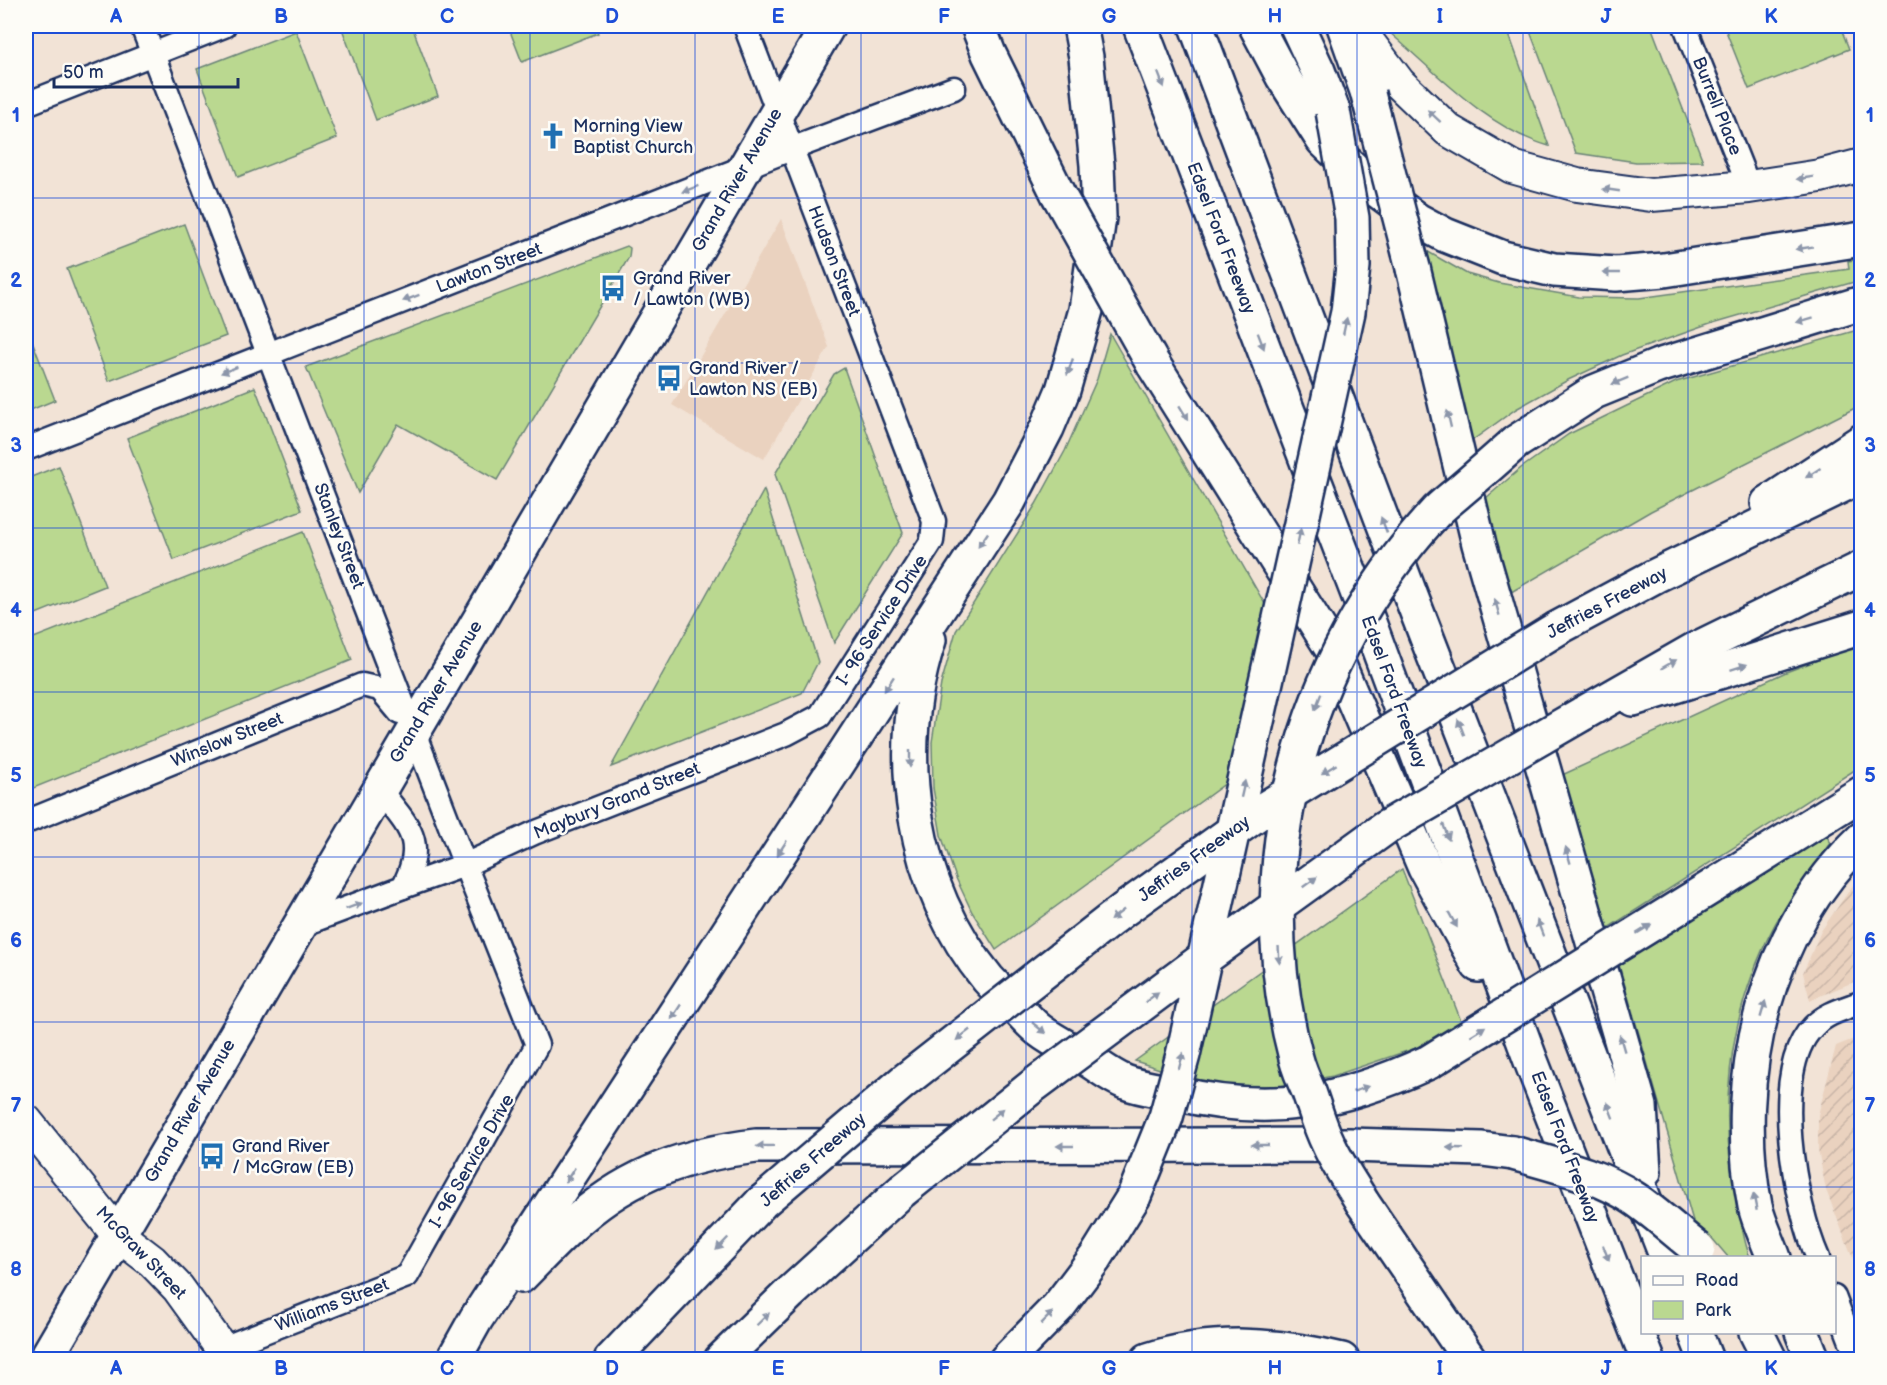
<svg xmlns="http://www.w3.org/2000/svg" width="1887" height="1385" font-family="'Balsamiq Sans',sans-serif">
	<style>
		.built { fill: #ead2bf }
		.industrial { fill: url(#industrial-furrows) }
		.green { fill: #bad890; stroke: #6a8477; stroke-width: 1.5 }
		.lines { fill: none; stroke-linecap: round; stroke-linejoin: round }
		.street-casing { stroke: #1b2f5e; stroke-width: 27 }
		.secondary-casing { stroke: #1b2f5e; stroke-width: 36 }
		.primary-casing { stroke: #1b2f5e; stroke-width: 38 }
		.highway-casing { stroke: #1b2f5e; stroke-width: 38 }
		.street { stroke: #fdfcf7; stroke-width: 22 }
		.secondary { stroke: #fdfcf7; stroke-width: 32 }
		.primary { stroke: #fdfcf7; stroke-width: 33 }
		.highway { stroke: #fdfcf7; stroke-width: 33 }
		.highway-bridge-casing { stroke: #1b2f5e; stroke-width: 38; stroke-linecap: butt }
		.highway-bridge { stroke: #fdfcf7; stroke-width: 33 }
		.oneway { fill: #8c96aa }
		.grid { fill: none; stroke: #1d4ed8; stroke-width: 1.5; stroke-opacity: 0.55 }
		.labels { text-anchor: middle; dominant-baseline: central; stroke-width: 5; stroke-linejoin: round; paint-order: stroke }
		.street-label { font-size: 18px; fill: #1b2f5e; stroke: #fdfcf7 }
		.poi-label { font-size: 18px; fill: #1b2f5e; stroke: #fdfcf7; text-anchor: start }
		.neatline { fill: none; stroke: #1d4ed8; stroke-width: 2 }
		.grid-label { font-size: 20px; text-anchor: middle; font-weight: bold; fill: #1d4ed8 }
	</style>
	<defs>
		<pattern id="industrial-furrows" width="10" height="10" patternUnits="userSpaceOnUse" patternTransform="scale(1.5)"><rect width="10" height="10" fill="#ead2bf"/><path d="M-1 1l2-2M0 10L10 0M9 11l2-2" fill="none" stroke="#c8b5a7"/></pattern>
	</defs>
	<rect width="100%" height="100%" fill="#f2e3d6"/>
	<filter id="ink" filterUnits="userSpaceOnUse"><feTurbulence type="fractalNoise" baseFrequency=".0167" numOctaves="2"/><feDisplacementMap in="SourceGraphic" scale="12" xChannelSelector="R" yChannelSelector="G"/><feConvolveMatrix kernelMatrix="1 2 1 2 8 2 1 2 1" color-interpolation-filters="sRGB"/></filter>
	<g filter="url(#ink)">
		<polygon class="built" points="781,219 829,347 764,459 672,405"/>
		<g class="industrial">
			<polygon points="1861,878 1861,979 1810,1000 1803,973 1821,931 1853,885"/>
			<polygon points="1861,1036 1861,1279 1826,1190 1818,1149 1818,1115 1836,1046"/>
		</g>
		<g class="green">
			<polygon points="341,26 412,26 438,96 376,120"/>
			<polygon points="508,26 595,26 598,33 522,62"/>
			<path d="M1382,26H1506L1549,146C1485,128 1432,68 1382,26Z"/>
			<polygon points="1528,26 1651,26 1703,161 1636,162 1576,153"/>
			<polygon points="1724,26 1840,26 1849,49 1749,89"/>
			<polygon points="296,31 337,138 238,177 197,69"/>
			<polygon points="184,224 226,336 109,381 67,269"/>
			<polygon points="627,246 630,248 629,257 497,480 398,424 358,493 306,367"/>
			<polygon points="1423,249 1467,274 1499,283 1579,297 1639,298 1849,269 1848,261 1861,259 1861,280 1713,323 1622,355 1568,380 1516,409 1470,442"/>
			<polygon points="26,325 55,400 26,412"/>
			<polygon points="1861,329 1861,405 1651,511 1506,595 1486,498 1521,468 1569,434 1676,382"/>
			<polygon points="1110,334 1266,606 1226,783 996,950 972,912 956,878 941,835 933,788 932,742 941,684 956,631 1036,504 1065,451 1097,379"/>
			<polygon points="844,368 903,533 834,643 775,474 834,374"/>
			<polygon points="255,387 302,510 174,560 127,438"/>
			<polygon points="59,466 105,586 26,618 26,479"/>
			<polygon points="764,490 818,662 802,693 611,767"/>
			<polygon points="303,532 352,660 26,791 26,641"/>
			<polygon points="1861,644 1861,766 1608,928 1560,776 1786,672"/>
			<path d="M1824,832L1831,843C1812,870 1790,897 1774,926C1727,1015 1716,1120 1740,1218C1743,1231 1745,1245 1750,1257H1728L1711,1237L1693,1221L1619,965Z"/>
			<polygon points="1402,869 1461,1021 1416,1048 1333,1076 1280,1086 1223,1085 1197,1081 1135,1061"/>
		</g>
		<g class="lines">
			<g class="street-casing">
				<g id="street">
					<polyline points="142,26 465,865 537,1045 407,1276 223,1348"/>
					<polyline points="1685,26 1749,187"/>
					<polyline points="26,104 224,26"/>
					<polyline points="26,449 791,149 954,88"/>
					<polyline points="26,822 362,685 380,689 400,713"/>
					<polyline points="403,887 465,865 534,833 786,734 820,716 932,541 934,521 745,26"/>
					<path d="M299,926L403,887C428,839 407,826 379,789"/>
					<path d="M1818,1258C1795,1206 1769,1071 1813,1027C1826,1013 1844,1009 1862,1002"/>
					<polyline points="1834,1297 1858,1360"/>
				</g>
			</g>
			<g class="secondary-casing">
				<g id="secondary">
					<polyline points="1356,26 1399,83 1448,130 1512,167 1577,185 1651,195 1749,187 1820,176 1862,165"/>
					<polyline points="26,1121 118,1235 152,1261 178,1288 230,1360"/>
				</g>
			</g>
			<g class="primary-casing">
				<polyline id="primary" points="45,1360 828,26"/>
			</g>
			<g class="highway-casing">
				<g id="highway">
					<polyline points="978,26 989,54 1058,194"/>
					<polyline points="1140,26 1368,620 1531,1061 1648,1360"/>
					<polyline points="1196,26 1412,599 1667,1258"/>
					<polyline points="1256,26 1283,77 1323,140 1369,184 1417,220 1445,235 1503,258 1554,270 1616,274 1664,270 1862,239"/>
					<polyline points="1297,26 1318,71 1333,111"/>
					<polyline points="1344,26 1368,94"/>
					<polyline points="1413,268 1479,544 1640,1106 1644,1172"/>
					<polyline points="1153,364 1332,649 1425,868 1478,965"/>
					<polyline points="1516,442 1594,392 1658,366 1862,303"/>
					<polyline points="1768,503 1862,441"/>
					<polyline points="1558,628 1655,576 1862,476"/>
					<path d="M929,640C892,754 911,885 988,979C996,988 1005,996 1014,1005C1022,1013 1030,1023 1039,1030C1052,1040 1068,1048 1082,1056C1096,1064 1110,1076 1125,1082C1140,1088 1158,1090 1174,1093C1270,1116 1340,1103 1429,1062"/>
					<polyline points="1633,699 1862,627"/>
					<polyline points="1582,714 1694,650 1862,568"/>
					<polyline points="1713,886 1862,793"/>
					<polyline points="1362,1202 1470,1360"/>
					<path d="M1774,1258C1768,1241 1759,1223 1755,1206C1730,1078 1765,931 1862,839"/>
					<path d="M521,1276C540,1257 559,1236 580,1218C632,1173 689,1154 756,1146L1349,1145L1482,1149L1513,1153"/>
					<polyline points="1695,1332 1706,1360"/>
					<polyline points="1756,1332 1770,1360"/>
					<polyline points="1802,1332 1813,1360"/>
					<polyline points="453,1360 476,1319 1009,501 1047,428 1063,390 1086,310 1099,217 1097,165 1086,57 1080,26"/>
					<polyline points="611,1360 762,1202"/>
					<polyline points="721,1360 790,1293 902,1191"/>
					<polyline points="1006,1360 1058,1307 1096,1257 1134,1196"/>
					<path d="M1148,1360C1213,1339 1276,1344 1342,1360"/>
				</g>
			</g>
			<use href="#street" class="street"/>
			<use href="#secondary" class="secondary"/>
			<use href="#primary" class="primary"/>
			<use href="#highway" class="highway"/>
			<g class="highway-bridge-casing">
				<g id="highway-bridge">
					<polyline points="1368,94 1413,268"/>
					<polyline points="1058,194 1153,364"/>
					<polyline points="1429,1062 1713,886"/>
					<path d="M1513,1153C1554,1165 1600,1175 1635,1199C1657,1214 1677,1233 1698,1249"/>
					<polyline points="902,1191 1034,1085 1198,963 1385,828 1582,714"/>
					<polyline points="1134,1196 1166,1117 1183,1055 1348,312 1353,266 1352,218 1333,111"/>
					<polyline points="762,1202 903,1082 1123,910 1264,809 1558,628"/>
					<path d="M1362,1202C1351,1183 1337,1164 1328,1143C1320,1127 1315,1109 1309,1092C1304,1081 1299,1070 1296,1058C1245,865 1300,661 1434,514C1442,505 1452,498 1461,490C1480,474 1498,458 1516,442"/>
				</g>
			</g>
			<use href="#highway-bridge" class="highway-bridge"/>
		</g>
		<defs><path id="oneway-solid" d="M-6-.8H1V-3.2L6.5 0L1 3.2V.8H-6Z" transform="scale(1.5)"/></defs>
		<g class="oneway">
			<use href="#oneway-solid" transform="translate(1161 80) rotate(69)"/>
			<use href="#oneway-solid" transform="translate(1434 116) rotate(-137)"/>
			<use href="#oneway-solid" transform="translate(1805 178) rotate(171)"/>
			<use href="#oneway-solid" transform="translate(690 189) rotate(159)"/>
			<use href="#oneway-solid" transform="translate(1611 190) rotate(-172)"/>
			<use href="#oneway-solid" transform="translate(1804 248) rotate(171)"/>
			<use href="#oneway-solid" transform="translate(1611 273) rotate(180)"/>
			<use href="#oneway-solid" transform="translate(411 298) rotate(159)"/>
			<use href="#oneway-solid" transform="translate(1805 320) rotate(163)"/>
			<use href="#oneway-solid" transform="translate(1345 326) rotate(-78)"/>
			<use href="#oneway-solid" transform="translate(1261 341) rotate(69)"/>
			<use href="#oneway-solid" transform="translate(1070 367) rotate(109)"/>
			<use href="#oneway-solid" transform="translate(229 370) rotate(159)"/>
			<use href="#oneway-solid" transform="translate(1620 381) rotate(158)"/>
			<use href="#oneway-solid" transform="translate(1184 413) rotate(58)"/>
			<use href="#oneway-solid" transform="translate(1449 419) rotate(-103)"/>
			<use href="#oneway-solid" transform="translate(1813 473) rotate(147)"/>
			<use href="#oneway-solid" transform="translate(1384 525) rotate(-111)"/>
			<use href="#oneway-solid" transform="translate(1299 537) rotate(-78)"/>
			<use href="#oneway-solid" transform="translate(983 540) rotate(124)"/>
			<use href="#oneway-solid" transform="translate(1497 607) rotate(-106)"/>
			<use href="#oneway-solid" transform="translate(1669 664) rotate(-30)"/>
			<use href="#oneway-solid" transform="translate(1739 667) rotate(-18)"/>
			<use href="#oneway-solid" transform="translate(889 684) rotate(123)"/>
			<use href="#oneway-solid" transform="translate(1318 702) rotate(111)"/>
			<use href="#oneway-solid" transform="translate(1461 727) rotate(-111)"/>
			<use href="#oneway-solid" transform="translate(910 759) rotate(90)"/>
			<use href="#oneway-solid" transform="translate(1329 769) rotate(148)"/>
			<use href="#oneway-solid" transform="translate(1243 789) rotate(-77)"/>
			<use href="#oneway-solid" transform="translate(1446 832) rotate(70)"/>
			<use href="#oneway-solid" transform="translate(782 848) rotate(123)"/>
			<use href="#oneway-solid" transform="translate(1568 855) rotate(-106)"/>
			<use href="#oneway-solid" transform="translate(1310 882) rotate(-36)"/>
			<use href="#oneway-solid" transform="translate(354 906) rotate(-20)"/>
			<use href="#oneway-solid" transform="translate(1117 915) rotate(142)"/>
			<use href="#oneway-solid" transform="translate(1453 920) rotate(61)"/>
			<use href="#oneway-solid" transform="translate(1540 928) rotate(-111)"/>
			<use href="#oneway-solid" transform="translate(1644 929) rotate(-32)"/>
			<use href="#oneway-solid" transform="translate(1279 955) rotate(87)"/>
			<use href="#oneway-solid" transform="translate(1152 997) rotate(-37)"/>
			<use href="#oneway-solid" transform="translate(1763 1009) rotate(-74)"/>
			<use href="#oneway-solid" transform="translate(676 1012) rotate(123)"/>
			<use href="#oneway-solid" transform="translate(1039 1028) rotate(39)"/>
			<use href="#oneway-solid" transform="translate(1478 1031) rotate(-32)"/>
			<use href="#oneway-solid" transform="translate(963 1035) rotate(142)"/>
			<use href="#oneway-solid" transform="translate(1622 1043) rotate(-106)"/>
			<use href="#oneway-solid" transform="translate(1181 1061) rotate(-75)"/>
			<use href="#oneway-solid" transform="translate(1361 1089) rotate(-18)"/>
			<use href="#oneway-solid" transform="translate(1610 1110) rotate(-111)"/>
			<use href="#oneway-solid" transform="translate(997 1114) rotate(-39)"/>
			<use href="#oneway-solid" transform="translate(1260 1145) rotate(180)"/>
			<use href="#oneway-solid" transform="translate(765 1146) rotate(179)"/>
			<use href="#oneway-solid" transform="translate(1065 1146) rotate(180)"/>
			<use href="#oneway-solid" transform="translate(1455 1148) rotate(-178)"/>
			<use href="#oneway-solid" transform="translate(570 1175) rotate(123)"/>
			<use href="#oneway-solid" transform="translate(1755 1202) rotate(-101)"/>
			<use href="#oneway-solid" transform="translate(722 1244) rotate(134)"/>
			<use href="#oneway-solid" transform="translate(1606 1253) rotate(69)"/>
			<use href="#oneway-solid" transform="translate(1047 1318) rotate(-45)"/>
			<use href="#oneway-solid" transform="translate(763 1319) rotate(-44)"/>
		</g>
	</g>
	<path class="grid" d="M199,26V1360M364,26V1360M530,26V1360M695,26V1360M861,26V1360M1026,26V1360M1192,26V1360M1357,26V1360M1523,26V1360M1688,26V1258M26,198H1862M26,363H1862M26,528H1862M26,692H1862M26,857H1862M26,1022H1862M26,1187H1862M1688,1332V1360"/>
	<defs>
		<g id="church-bare" transform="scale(2.07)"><path d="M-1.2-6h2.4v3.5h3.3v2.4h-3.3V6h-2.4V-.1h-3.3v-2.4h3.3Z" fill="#1f6fb2" stroke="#fdfcf7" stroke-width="2.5" paint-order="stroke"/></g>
		<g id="bus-bare" transform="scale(2.07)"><path d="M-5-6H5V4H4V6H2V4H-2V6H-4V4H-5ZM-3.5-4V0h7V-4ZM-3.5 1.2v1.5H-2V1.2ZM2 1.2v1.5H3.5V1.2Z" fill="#1f6fb2" stroke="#fdfcf7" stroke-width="2.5" paint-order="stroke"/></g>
	</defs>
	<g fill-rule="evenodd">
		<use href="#church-bare" x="553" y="136"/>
		<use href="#bus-bare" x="613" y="288"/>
		<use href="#bus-bare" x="669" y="378"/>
		<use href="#bus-bare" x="212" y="1156"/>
	</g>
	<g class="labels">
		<g class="street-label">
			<text transform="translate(1717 106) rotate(68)">Burrell Place</text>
			<text transform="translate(737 180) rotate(-60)">Grand River Avenue</text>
			<text transform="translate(1221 238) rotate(69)">Edsel Ford Freeway</text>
			<text transform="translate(834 261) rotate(69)">Hudson Street</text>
			<text transform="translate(489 268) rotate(-21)">Lawton Street</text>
			<text transform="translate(339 536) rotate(69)">Stanley Street</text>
			<text transform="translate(1607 603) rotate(-28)">Jeffries Freeway</text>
			<text transform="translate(882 620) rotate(-57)">I- 96 Service Drive</text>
			<text transform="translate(436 692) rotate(-59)">Grand River Avenue</text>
			<text transform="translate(1394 692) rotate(70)">Edsel Ford Freeway</text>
			<text transform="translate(227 740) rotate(-22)">Winslow Street</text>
			<text transform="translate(617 801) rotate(-22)">Maybury Grand Street</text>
			<text transform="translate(1194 859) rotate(-36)">Jeffries Freeway</text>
			<text transform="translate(190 1111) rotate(-60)">Grand River Avenue</text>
			<text transform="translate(1565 1147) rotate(69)">Edsel Ford Freeway</text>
			<text transform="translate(813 1160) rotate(-41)">Jeffries Freeway</text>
			<text transform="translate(472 1161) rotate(-60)">I- 96 Service Drive</text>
			<text transform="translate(141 1253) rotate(46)">McGraw Street</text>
			<text transform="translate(332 1305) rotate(-21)">Williams Street</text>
		</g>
		<g class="poi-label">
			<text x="573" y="126">Morning View<tspan x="573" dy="21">Baptist Church</tspan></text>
			<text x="633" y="278">Grand River<tspan x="633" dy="21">/ Lawton (WB)</tspan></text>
			<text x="689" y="368">Grand River /<tspan x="689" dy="21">Lawton NS (EB)</tspan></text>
			<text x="232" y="1146">Grand River<tspan x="232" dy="21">/ McGraw (EB)</tspan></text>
		</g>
	</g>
	<rect width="1887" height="1385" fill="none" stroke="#fdfcf7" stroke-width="66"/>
	<rect x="1641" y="1256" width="195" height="78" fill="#fdfcf7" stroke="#a3aaba" stroke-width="1.5"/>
	<rect x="1653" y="1276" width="30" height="9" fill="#fdfcf7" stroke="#a3aaba" stroke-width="1.5"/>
	<text x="1695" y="1286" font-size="18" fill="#1b2f5e">Road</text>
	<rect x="1653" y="1301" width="30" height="18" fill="#bad890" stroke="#a3aaba" stroke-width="1.5"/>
	<text x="1695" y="1316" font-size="18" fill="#1b2f5e">Park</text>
	<path d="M54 78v9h184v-9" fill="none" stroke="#1b2f5e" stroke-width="3"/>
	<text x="63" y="78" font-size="18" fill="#1b2f5e" stroke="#fdfcf7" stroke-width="4.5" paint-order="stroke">50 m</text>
	<rect x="33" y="33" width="1821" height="1319" class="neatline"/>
	<g class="grid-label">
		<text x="116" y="23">A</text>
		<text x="281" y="23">B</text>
		<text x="447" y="23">C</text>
		<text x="612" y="23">D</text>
		<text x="778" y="23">E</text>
		<text x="944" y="23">F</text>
		<text x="1109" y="23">G</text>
		<text x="1275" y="23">H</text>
		<text x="1440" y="23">I</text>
		<text x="1606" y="23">J</text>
		<text x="1771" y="23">K</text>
		<text x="16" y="122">1</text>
		<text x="1870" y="122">1</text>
		<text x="16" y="287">2</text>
		<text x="1870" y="287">2</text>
		<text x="16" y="452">3</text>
		<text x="1870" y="452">3</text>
		<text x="16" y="617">4</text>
		<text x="1870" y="617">4</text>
		<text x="16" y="782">5</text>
		<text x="1870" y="782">5</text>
		<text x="16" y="947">6</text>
		<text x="1870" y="947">6</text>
		<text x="16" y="1112">7</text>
		<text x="1870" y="1112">7</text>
		<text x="16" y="1276">8</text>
		<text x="1870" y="1276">8</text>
		<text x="116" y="1375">A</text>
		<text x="281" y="1375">B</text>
		<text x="447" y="1375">C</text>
		<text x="612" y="1375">D</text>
		<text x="778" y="1375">E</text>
		<text x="944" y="1375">F</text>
		<text x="1109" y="1375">G</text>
		<text x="1275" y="1375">H</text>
		<text x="1440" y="1375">I</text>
		<text x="1606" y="1375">J</text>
		<text x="1771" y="1375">K</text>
	</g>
</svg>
